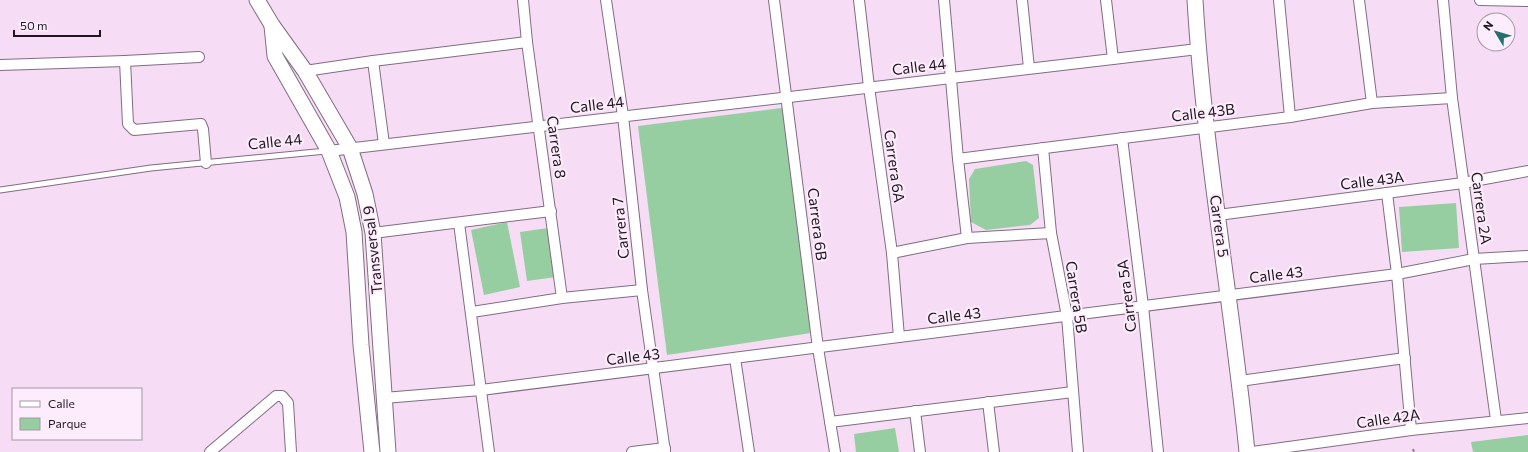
<svg xmlns="http://www.w3.org/2000/svg" width="1528" height="452" font-family="Commissioner,sans-serif">
	<style>
		.green { fill: #97cea1 }
		.lines { fill: none; stroke-linecap: round; stroke-linejoin: round }
		.lane-casing { stroke: #826c82; stroke-width: 7 }
		.street-casing { stroke: #826c82; stroke-width: 12 }
		.secondary-casing { stroke: #826c82; stroke-width: 17 }
		.path { stroke: #8d7c8c; stroke-width: 2; stroke-dasharray: 3 2; stroke-linecap: butt }
		.lane { stroke: #fff; stroke-width: 5 }
		.street { stroke: #fff; stroke-width: 10 }
		.secondary { stroke: #fff; stroke-width: 15 }
		.labels { text-anchor: middle; dominant-baseline: central; stroke-width: 4; stroke-linejoin: round; paint-order: stroke }
		.street-label { font-size: 15px; fill: #1f161f; stroke: #fdedfc }
	</style>
	<rect width="100%" height="100%" fill="#f6ddf5"/>
	<g class="green">
		<polygon points="789,107 811,333 667,355 638,126"/>
		<polygon points="1026,161 1033,165 1039,218 1030,225 986,230 971,222 969,179 975,169"/>
		<polygon points="1456,203 1459,248 1402,252 1399,207"/>
		<polygon points="507,222 520,287 484,295 471,230"/>
		<polygon points="548,228 556,277 527,281 520,232"/>
		<polygon points="895,428 899,452 856,452 854,434"/>
		<polygon points="1528,435 1528,452 1473,452 1471,442"/>
	</g>
	<g class="lines">
		<g class="lane-casing">
			<polyline id="lane" points="0,190 151,168 326,151"/>
		</g>
		<g class="street-casing">
			<g id="street">
				<polyline points="523,0 527,42 562,298"/>
				<polyline points="606,0 623,116 642,290 665,452"/>
				<polyline points="774,0 818,348 835,452"/>
				<polyline points="859,0 869,87 892,253 899,337"/>
				<polyline points="944,0 958,159 967,238"/>
				<polyline points="1022,0 1029,68"/>
				<polyline points="1106,0 1113,59"/>
				<polyline points="1279,0 1290,117"/>
				<polyline points="1359,0 1372,103"/>
				<polyline points="1443,0 1452,98 1496,420"/>
				<polyline points="1480,0 1527,1"/>
				<polyline points="125,61 199,57"/>
				<polyline points="373,61 384,144"/>
				<polyline points="0,65 125,61 128,124 134,130 201,124 203,129 206,163"/>
				<polyline points="305,71 373,61 527,42"/>
				<polyline points="1122,138 1143,306 1158,452"/>
				<polyline points="1043,148 1051,233 1067,316 1078,452"/>
				<polyline points="329,151 1198,49"/>
				<polyline points="958,159 1290,117 1372,103 1452,98"/>
				<polyline points="1387,193 1397,274 1411,430"/>
				<polyline points="1218,215 1463,183 1528,171"/>
				<polyline points="459,223 489,452"/>
				<polyline points="373,233 551,211"/>
				<polyline points="892,253 967,238 1051,233"/>
				<polyline points="472,312 562,298 642,290"/>
				<polyline points="735,358 749,452"/>
				<polyline points="1240,381 1405,358"/>
				<polyline points="384,398 481,390 1397,274 1474,259 1528,256"/>
				<polyline points="988,402 994,452"/>
				<polyline points="915,411 920,452"/>
				<polyline points="830,422 1073,392"/>
				<polyline points="210,452 276,396 282,396 288,403 291,452"/>
				<polyline points="632,452 665,448"/>
				<polyline points="1252,452 1411,430 1528,418"/>
			</g>
		</g>
		<g class="secondary-casing">
			<g id="secondary">
				<polyline points="257,0 272,25 305,71 350,148 365,194 373,233 388,452"/>
				<path d="M1195,0C1204,151 1232,301 1247,452"/>
				<polyline points="272,26 275,56 329,151 347,197 354,232 361,345 372,452"/>
			</g>
		</g>
		<polyline class="path" points="1413,449 1414,452"/>
		<use href="#lane" class="lane"/>
		<use href="#street" class="street"/>
		<use href="#secondary" class="secondary"/>
	</g>
	<g class="labels">
		<g class="street-label">
			<text transform="translate(919 66) rotate(-7)">Calle 44</text>
			<text transform="translate(597 104) rotate(-7)">Calle 44</text>
			<text transform="translate(1203 112) rotate(-7)">Calle 43B</text>
			<text transform="translate(275 141) rotate(-6)">Calle 44</text>
			<text transform="translate(557 147) rotate(82)">Carrera 8</text>
			<text transform="translate(895 166) rotate(82)">Carrera 6A</text>
			<text transform="translate(1372 180) rotate(-7)">Calle 43A</text>
			<text transform="translate(1482 208) rotate(82)">Carrera 2A</text>
			<text transform="translate(818 224) rotate(83)">Carrera 6B</text>
			<text transform="translate(1220 226) rotate(82)">Carrera 5</text>
			<text transform="translate(620 228) rotate(-96)">Carrera 7</text>
			<text transform="translate(372 250) rotate(-96)">Transversal 9</text>
			<text transform="translate(1276 274) rotate(-7)">Calle 43</text>
			<text transform="translate(1126 296) rotate(-97)">Carrera 5A</text>
			<text transform="translate(1077 297) rotate(81)">Carrera 5B</text>
			<text transform="translate(954 315) rotate(-7)">Calle 43</text>
			<text transform="translate(633 356) rotate(-7)">Calle 43</text>
			<text transform="translate(1388 418) rotate(-8)">Calle 42A</text>
		</g>
	</g>
	<rect x="12" y="388" width="130" height="52" fill="#fdedfc" stroke="#a497a4"/>
	<rect x="20" y="401" width="20" height="6" fill="#ffffff" stroke="#a497a4"/>
	<text x="48" y="408" font-size="12" fill="#1f161f">Calle</text>
	<rect x="20" y="418" width="20" height="12" fill="#97cea1" stroke="#a497a4"/>
	<text x="48" y="428" font-size="12" fill="#1f161f">Parque</text>
	<g transform="translate(1496 32) rotate(308)"><circle r="19" fill="#fdedfc" stroke="#a497a4"/>
	<path d="M0-3L7 15L0 10L-7 15Z" fill="#236f6e"/>
	<text y="-6" font-size="11" font-weight="bold" text-anchor="middle" fill="#1f161f">N</text>
	</g>
	<path d="M14 30v6h86v-6" fill="none" stroke="#1f161f" stroke-width="2"/>
	<text x="20" y="30" font-size="12" fill="#1f161f" stroke="#fdedfc" stroke-width="3" paint-order="stroke">50 m</text>
</svg>
